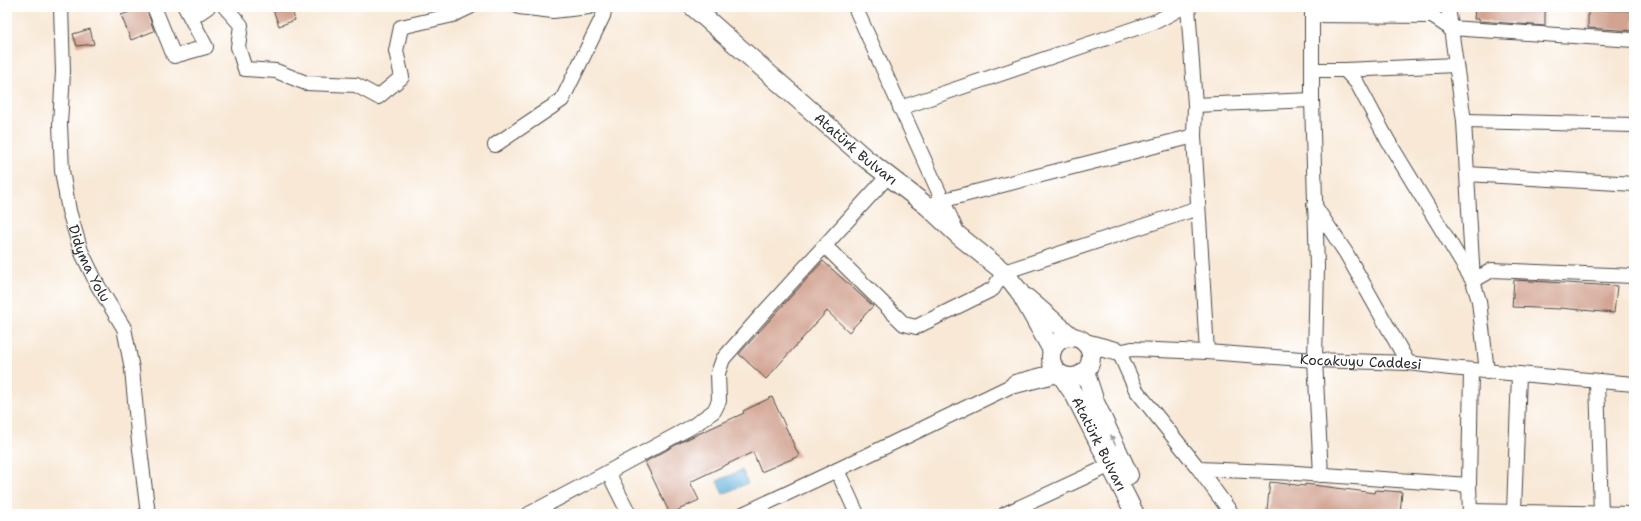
<svg xmlns="http://www.w3.org/2000/svg" width="1641" height="521" font-family="'Shantell Sans',sans-serif">
	<style>
		.water { fill: #61b1dc; stroke: #466e84 }
		.building { fill: #d2a391 }
		.lines { fill: none; stroke-linecap: round; stroke-linejoin: round }
		.minor-casing { stroke: #4a4744; stroke-width: 16 }
		.major-casing { stroke: #4a4744; stroke-width: 20 }
		.minor { stroke: #fff; stroke-width: 14 }
		.major { stroke: #fff; stroke-width: 18 }
		.oneway { fill: #a0a0a0 }
		.labels { text-anchor: middle; dominant-baseline: central; stroke-width: 3; stroke-linejoin: round; paint-order: stroke }
		.street-label { font-size: 14px; fill: #2b2b2b; stroke: #fff }
	</style>
	<rect width="100%" height="100%" fill="#fff"/>
	<filter id="ink" filterUnits="userSpaceOnUse"><feTurbulence type="fractalNoise" baseFrequency=".025" numOctaves="2"/><feDisplacementMap in="SourceGraphic" scale="8" xChannelSelector="R" yChannelSelector="G"/><feConvolveMatrix kernelMatrix="1 2 1 2 8 2 1 2 1" color-interpolation-filters="sRGB"/></filter>
	<filter id="wash" filterUnits="userSpaceOnUse"><feTurbulence type="fractalNoise" baseFrequency=".012" numOctaves="4" result="noise"/><feDisplacementMap in="SourceGraphic" scale="16" xChannelSelector="R" yChannelSelector="G"/><feGaussianBlur stdDeviation="0.9" result="paint"/><feColorMatrix in="noise" values="0 0 0 0 0 0 0 0 0 0 0 0 0 0 0 0 0 1.4 0 .05"/><feComposite in="paint" operator="in"/></filter>
	<g filter="url(#wash)">
		<rect width="100%" height="100%" fill="#f8e8d5"/>
		<polygon class="water" points="742,470 748,483 723,494 717,481"/>
		<g id="blocks">
			<g class="building">
				<polygon points="146,7 154,31 131,40 121,15"/>
				<polygon points="272,7 291,7 295,20 279,26"/>
				<polygon points="1475,7 1545,7 1545,26 1479,21 1479,19 1474,19"/>
				<polygon points="1588,10 1634,11 1634,31 1588,28"/>
				<polygon points="90,29 94,44 77,46 73,34"/>
				<polygon points="823,261 873,306 849,332 827,311 766,379 739,354"/>
				<polygon points="1514,280 1617,286 1614,313 1560,308 1560,309 1512,307"/>
				<polygon points="772,397 799,456 761,472 753,452 690,482 699,500 670,514 645,462 683,441 744,413 743,411"/>
				<polygon points="1270,482 1305,486 1305,484 1375,493 1376,490 1402,492 1400,514 1320,514 1267,510"/>
			</g>
		</g>
	</g>
	<g filter="url(#ink)">
		<use href="#blocks" fill-opacity="0" stroke="#4a4744" stroke-width="1"/>
		<g class="lines">
			<g class="minor-casing">
				<g id="minor">
					<path id="s1" d="M61,7L63,72L60,124L62,171L69,211L81,251L98,286L124,328L132,369L138,433L148,514"/>
					<polyline points="154,7 174,56 206,47 185,7"/>
					<polyline points="225,7 241,25 238,47 245,69 276,71 306,83 356,85 378,97 402,77 396,51 401,27 453,15 470,7"/>
					<polyline points="519,7 553,11 589,7"/>
					<polyline points="855,7 957,232"/>
					<polyline points="1188,7 1195,105 1194,136 1207,352"/>
					<polyline points="1312,7 1312,100 1317,267 1315,360 1321,475"/>
					<polyline points="1448,7 1464,121 1473,281 1492,270 1634,276"/>
					<polyline points="1312,15 1432,16 1450,28 1634,40"/>
					<polyline points="192,18 208,7"/>
					<polyline points="1313,70 1345,70 1357,83 1388,141 1473,281 1479,301 1487,372"/>
					<polyline points="1345,70 1456,65"/>
					<polyline points="1195,105 1312,100"/>
					<polyline points="900,108 1157,21 1183,7"/>
					<polyline points="1464,121 1634,125"/>
					<polyline points="495,145 562,100 603,16 605,7"/>
					<polyline points="1467,174 1634,184"/>
					<polyline points="1314,205 1346,253 1408,363"/>
					<polyline points="927,206 944,200 1194,136"/>
					<polyline points="825,246 904,324 916,327 993,289 1004,272 1198,208"/>
					<polyline points="1597,381 1601,513"/>
					<polyline points="1199,469 1296,473 1469,485"/>
					<polyline points="837,470 857,514"/>
					<polyline points="608,472 693,426 714,411 719,401 718,373 723,359 758,319 888,176"/>
					<polyline points="1470,511 1631,514"/>
					<polyline points="1514,511 1519,374"/>
					<polyline points="529,514 608,472 629,514"/>
					<polyline points="743,514 837,470 1015,384"/>
					<polyline points="1005,514 1111,465"/>
					<path id="s2" d="M1232,514L1199,469L1136,390L1119,352L1132,349L1207,352L1315,360L1408,363L1450,368L1634,384"/>
					<polyline points="1470,514 1469,485 1471,370"/>
				</g>
			</g>
			<g class="major-casing">
				<g id="major">
					<path id="s3" d="M693,7L865,158L927,206L959,236L1004,272L1019,291L1052,350"/>
					<polyline points="1027,298 1072,337"/>
					<circle cx="1071" cy="357" r="20"/>
					<polyline points="1085,343 1119,352"/>
					<polyline points="1085,371 1095,402 1129,475"/>
					<path id="s4" d="M1061,375L1075,396L1135,514"/>
					<polyline points="1015,384 1058,373"/>
				</g>
			</g>
			<use href="#minor" class="minor"/>
			<use href="#major" class="major"/>
		</g>
		<defs><path id="oneway-solid" d="M-6-.8H1V-3.2L6.5 0L1 3.2V.8H-6Z"/></defs>
		<use class="oneway" href="#oneway-solid" transform="translate(1113 440) rotate(-115)"/>
	</g>
	<g class="labels">
		<g class="street-label">
			<text stroke="none"><textPath href="#s3" startOffset="216">Atatürk Bulvarı</textPath></text>
			<text stroke="none"><textPath href="#s1" startOffset="261">Didyma Yolu</textPath></text>
			<text stroke="none"><textPath href="#s2" startOffset="441">Kocakuyu Caddesi</textPath></text>
			<text stroke="none"><textPath href="#s4" startOffset="79">Atatürk Bulvarı</textPath></text>
		</g>
	</g>
	<rect width="1641" height="521" fill="none" stroke="#fff" stroke-width="24"/>
</svg>
